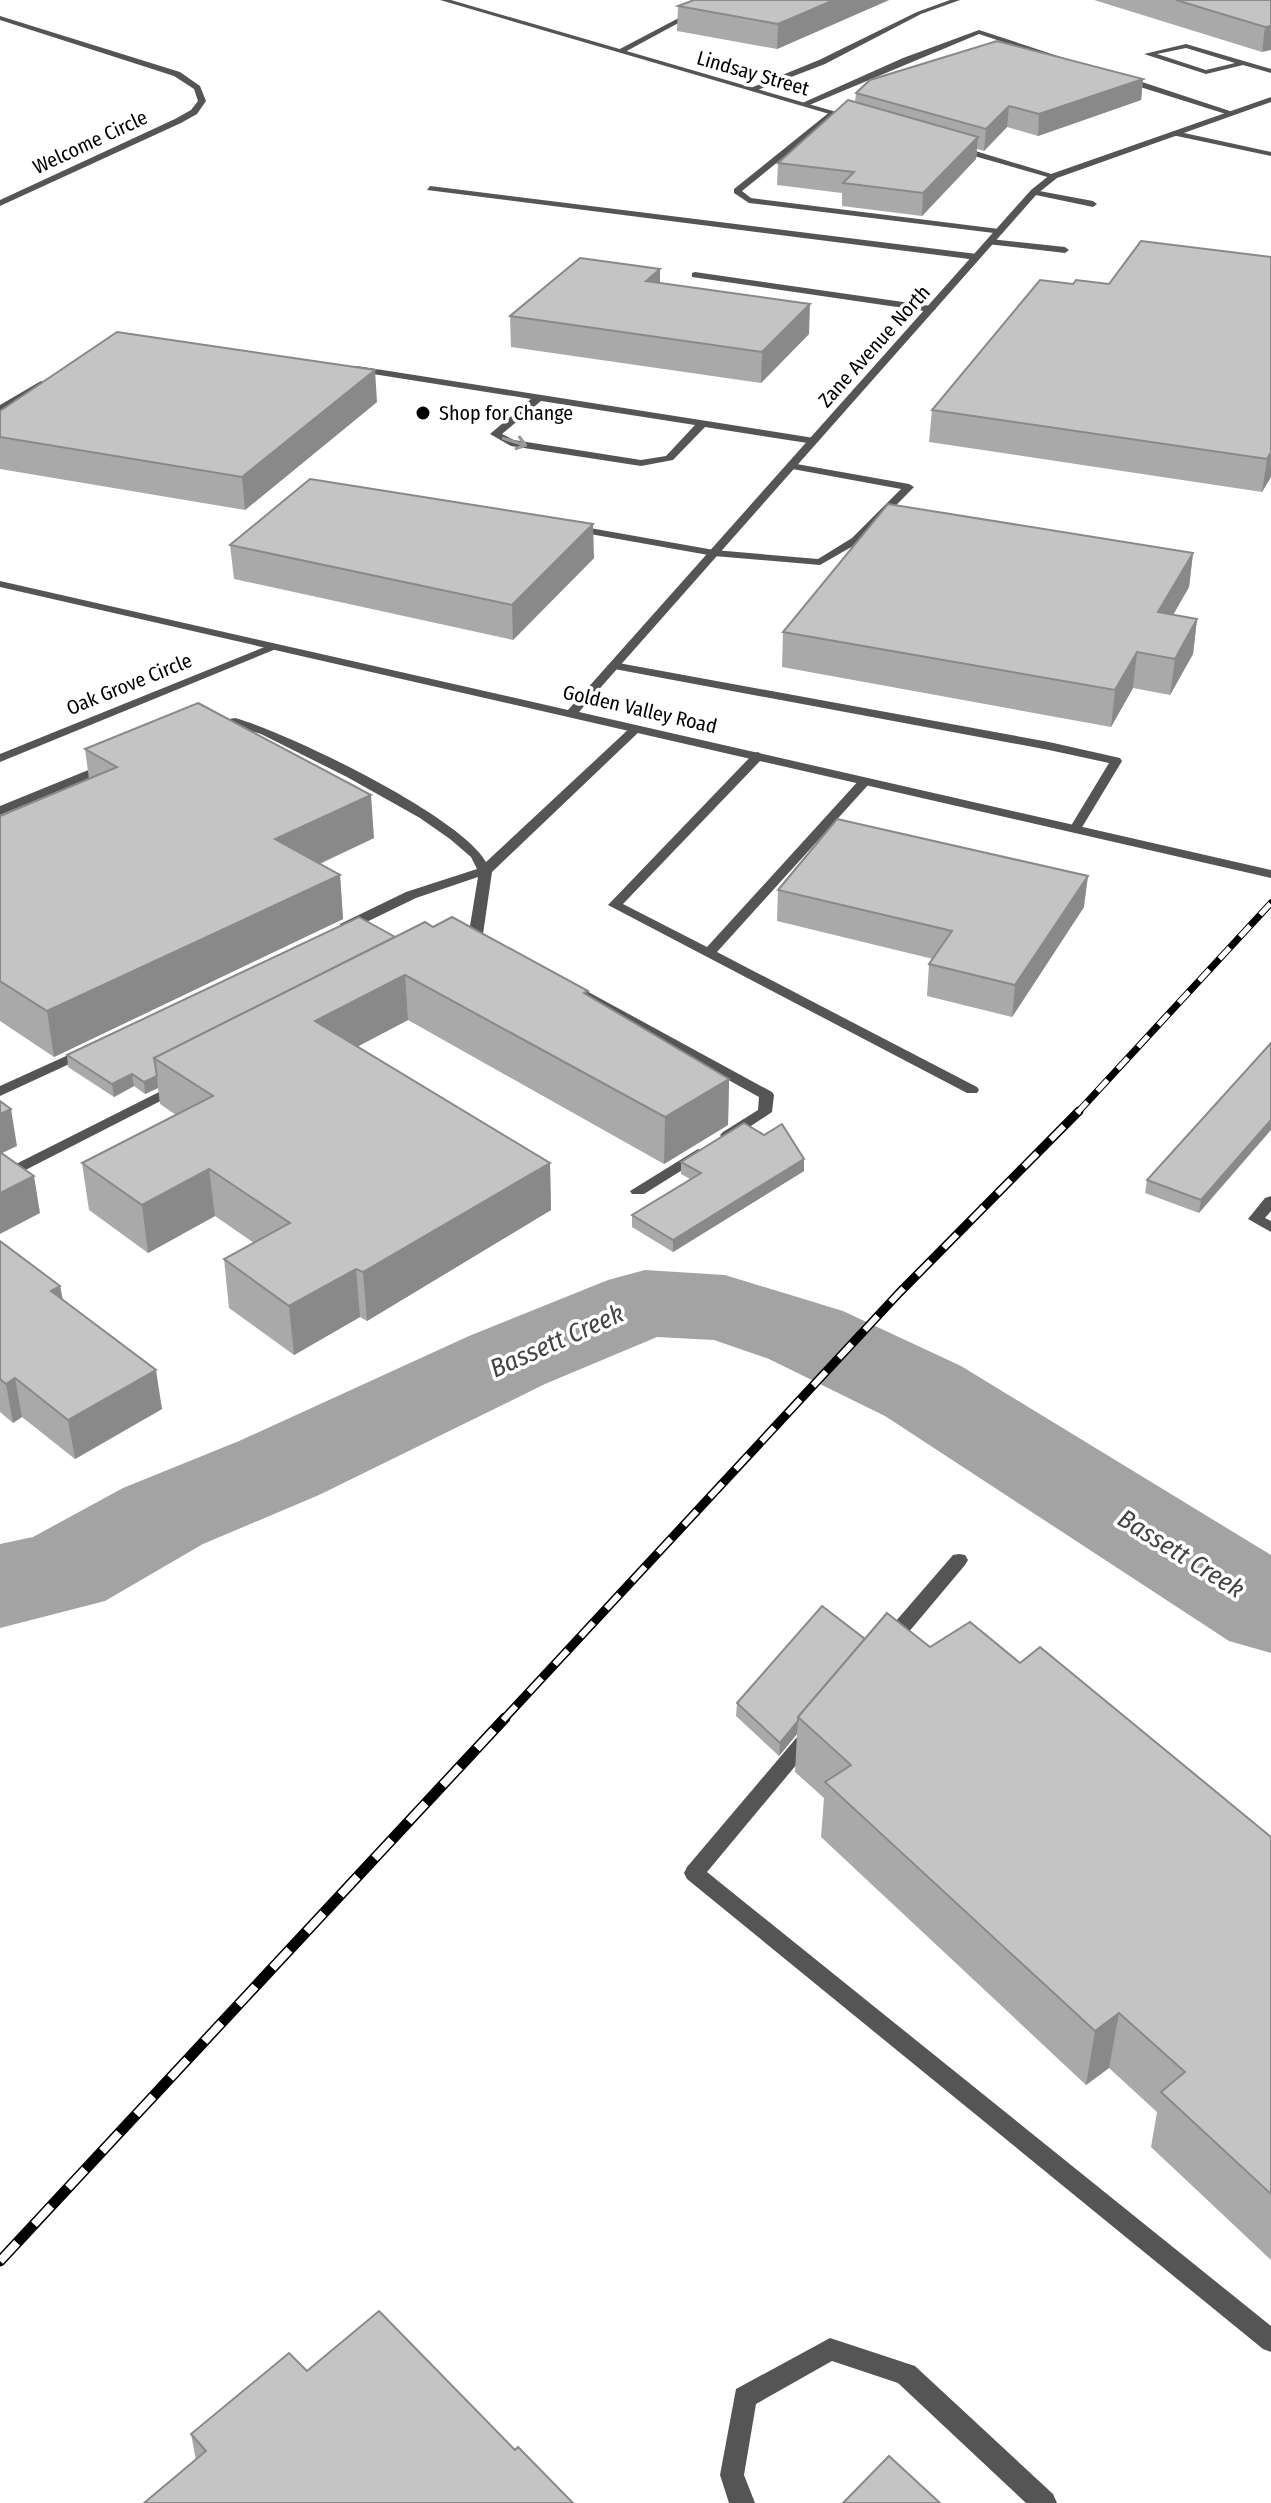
<svg xmlns="http://www.w3.org/2000/svg" width="1271" height="2503" font-family="'Fira Sans Condensed',sans-serif">
	<style>
		.lines { fill: none; stroke-linecap: round; stroke-linejoin: round }
		.river { fill: #a3a3a3; fill-rule: evenodd }
		.service { fill: #555; fill-rule: evenodd }
		.minor { fill: #555; fill-rule: evenodd }
		.tertiary { fill: #555; fill-rule: evenodd }
		.rail-far2-casing { stroke: #000; stroke-width: 7 }
		.rail-far1-casing { stroke: #000; stroke-width: 9 }
		.rail-casing { stroke: #000; stroke-width: 11 }
		.rail-far2 { stroke: #fff; stroke-width: 5; stroke-dasharray: 15; stroke-linecap: butt }
		.rail-far1 { stroke: #fff; stroke-width: 6; stroke-dasharray: 19; stroke-linecap: butt }
		.rail { stroke: #fff; stroke-width: 8; stroke-dasharray: 25; stroke-linecap: butt }
		.wall { fill: #a9a9a9 }
		.shaded-wall { fill: #898989 }
		.building { fill: #c4c4c4; stroke: #898989; stroke-width: 2 }
		.oneway { stroke: #999 }
		.poi-dot { fill: #000; stroke: #fff; stroke-width: 3 }
		.labels { text-anchor: middle; dominant-baseline: central; stroke-width: 7; stroke-linejoin: round; paint-order: stroke }
		.far-street-label { font-size: 20px; fill: #000; stroke: #fff }
		.far-poi-label { font-size: 20px; fill: #000; stroke: #fff; text-anchor: start }
		.water-label { font-size: 26px; font-style: italic; fill: #444; stroke: #fff }
	</style>
	<rect width="100%" height="100%" fill="#fff"/>
	<g class="lines">
		<polygon class="river" points="645,1270 725,1275 843,1311 961,1366 1271,1555 1271,1653 1229,1641 885,1416 769,1359 714,1340 657,1337 545,1384 319,1495 203,1544 105,1601 0,1628 0,1544 33,1537 123,1488 239,1441 469,1336 608,1280"/>
		<g class="service">
			<polygon points="713,0 721,0 623,53 616,51"/>
			<polygon points="950,0 960,0 921,14 825,64 755,91 748,89 819,60 917,12"/>
			<polygon points="979,30 1064,58 1057,60 979,34 807,106 800,104 903,58"/>
			<path d="M1186,44L1271,69V73L1243,65L1206,74L1144,54ZM1186,48L1235,63L1206,70L1157,54Z"/>
			<polygon points="1121,77 1127,77 1236,113 1229,115 1121,81"/>
			<polygon points="831,111 838,113 742,191 751,198 999,229 1003,232 1002,234 749,203 734,193 734,189"/>
			<polygon points="1175,131 1271,152 1271,156 1172,135"/>
			<polygon points="430,186 977,254 981,257 977,260 427,190"/>
			<polygon points="1034,190 1093,201 1097,204 1093,207 1031,194 1031,190"/>
			<polygon points="990,239 1065,247 1069,250 1065,253 987,244 986,242"/>
			<polygon points="695,272 931,306 936,309 931,312 692,277 692,273"/>
			<path d="M357,366L814,438L819,441L814,444L705,427L673,460L641,466L511,446L490,434L531,399L354,371L352,369ZM541,401L695,425L666,456L641,460L514,440L502,434Z"/>
			<polygon points="41,381 46,384 44,386 0,412 0,405"/>
			<polygon points="791,463 909,484 914,487 860,542 820,565 714,556 573,531 568,528 573,525 714,550 818,559 852,538 901,489 787,468 787,464"/>
			<polygon points="613,662 1049,742 1120,758 1122,761 1081,829 1075,833 1069,829 1109,763 1049,750 609,668 607,666"/>
			<path d="M235,718C287,732 462,817 486,862L632,726L636,725L642,729L492,872L483,934L461,945L454,941L469,932L478,877L416,898L350,930H340V924L406,892L477,869L471,857L450,839L420,818L347,777L261,734L235,726L211,730L205,726L207,723Z"/>
			<polygon points="758,752 764,756 762,759 623,904 707,947 861,778 869,778 869,784 717,952 977,1087 979,1090 977,1093 967,1093 608,905 754,753"/>
			<polygon points="108,762 114,766 112,769 0,815 0,806"/>
			<polygon points="581,988 772,1092 774,1095 772,1112 733,1138 723,1138 720,1135 723,1132 758,1110 759,1097 576,995 574,992 576,989"/>
			<polygon points="86,1047 91,1048 93,1051 91,1054 0,1096 0,1086"/>
			<polygon points="177,1083 184,1087 182,1090 0,1183 0,1172"/>
			<polygon points="698,1149 703,1151 706,1154 703,1157 644,1194 632,1194 630,1191"/>
			<polygon points="1271,1196 1271,1211 1265,1218 1271,1221 1271,1232 1248,1219 1265,1198"/>
			<polygon points="959,1554 965,1555 968,1560 965,1565 897,1646 883,1646 881,1641 883,1636 953,1555"/>
			<polygon points="810,1728 817,1730 820,1735 817,1740 707,1872 1271,2326 1271,2352 1263,2349 687,1879 684,1873 687,1867 803,1730"/>
			<polygon points="830,2338 915,2366 1053,2494 1057,2503 1026,2503 898,2383 832,2361 756,2404 744,2475 755,2503 729,2503 720,2475 736,2389"/>
		</g>
		<g class="minor">
			<polygon points="440,0 451,0 857,118 850,120"/>
			<polygon points="0,16 180,72 200,86 206,101 197,114 181,123 0,206 0,200 175,119 191,110 198,101 194,89 174,76 0,20"/>
			<polygon points="953,146 959,146 1058,176 1051,178 953,150"/>
			<polygon points="272,644 278,647 276,649 0,762 0,754"/>
		</g>
		<polygon class="tertiary" points="1271,97 1271,102 1057,178 1037,194 579,712 1271,870 1271,878 0,587 0,581 568,710 1031,190 1051,174"/>
		<g class="rail-far2-casing">
			<polyline id="rail-far2" points="1077,1113 1271,903"/>
		</g>
		<g class="rail-far1-casing">
			<polyline id="rail-far1" points="503,1720 899,1293 1079,1111"/>
		</g>
		<g class="rail-casing">
			<polyline id="rail" points="0,2261 505,1718"/>
		</g>
		<use href="#rail-far2" class="rail-far2"/>
		<use href="#rail-far1" class="rail-far1"/>
		<use href="#rail" class="rail"/>
	</g>
	<g class="wall">
		<polygon points="889,0 777,49 677,31 678,6"/>
		<polygon points="1094,0 1271,0 1262,52"/>
		<polygon points="1143,79 1141,100 1038,136 1007,127 984,151 977,149 976,159 922,216 842,206 842,193 777,185 778,163 855,102 856,93"/>
		<polygon points="1271,257 1271,477 1262,492 929,442 932,410 1073,284 1109,284"/>
		<polygon points="660,283 809,334 761,383 511,347 510,316"/>
		<polygon points="377,402 245,510 0,469 0,411"/>
		<polygon points="230,545 594,558 513,640 234,579"/>
		<polygon points="1193,553 1189,587 1173,615 1197,619 1193,654 1170,695 1133,688 1111,727 782,667 783,632"/>
		<polygon points="85,749 374,838 320,864 340,875 343,919 54,1057 0,1021 0,816 89,779"/>
		<polygon points="778,890 1084,907 1012,1017 927,996 929,964 933,959 777,921"/>
		<polygon points="433,927 589,996 729,1079 728,1125 664,1164 408,1020 358,1046 550,1163 551,1210 367,1321 360,1317 294,1355 229,1308 224,1259 254,1243 215,1216 148,1253 89,1210 82,1163 176,1115 160,1104 158,1088 145,1094 134,1086 114,1097 68,1067 67,1055 395,937"/>
		<polygon points="1271,1043 1199,1213 1145,1193 1147,1180"/>
		<polygon points="681,1162 804,1171 673,1252 632,1227 632,1215 690,1179 681,1174"/>
		<polygon points="0,1241 60,1286 63,1300 162,1409 75,1459 22,1417 13,1423 0,1412"/>
		<polygon points="865,1639 930,1647 1020,1663 1271,1837 1271,2260 1151,2147 1157,2112 1109,2068 1086,2085 821,1837 824,1798 795,1772 797,1734 779,1756 736,1716 737,1703"/>
		<polygon points="307,2371 515,2450 196,2460 191,2434"/>
	</g>
	<g class="shaded-wall">
		<polygon points="834,0 889,0 777,49 778,24"/>
		<polygon points="1271,26 1271,50 1262,52 1265,27"/>
		<polygon points="1143,79 1141,100 1038,136 1039,114"/>
		<polygon points="1009,106 1007,127 984,151 986,129"/>
		<polygon points="978,137 976,159 922,216 923,193"/>
		<polygon points="660,269 660,298 646,281"/>
		<polygon points="810,304 809,334 761,383 762,352"/>
		<polygon points="375,370 377,402 245,510 242,477"/>
		<polygon points="1271,452 1271,477 1262,492 1267,459"/>
		<polygon points="593,524 594,558 513,640 512,605"/>
		<polygon points="1193,553 1189,587 1154,648 1158,612"/>
		<polygon points="1197,619 1193,654 1170,695 1175,659"/>
		<polygon points="1137,652 1133,688 1111,727 1115,690"/>
		<polygon points="371,795 374,838 279,882 275,839"/>
		<polygon points="340,875 343,919 54,1057 47,1011"/>
		<polygon points="1088,876 1084,907 1012,1017 1015,985"/>
		<polygon points="405,975 408,1020 319,1067 315,1021"/>
		<polygon points="132,1074 134,1086 114,1097 112,1084"/>
		<polygon points="157,1076 158,1088 145,1094 144,1082"/>
		<polygon points="729,1079 728,1125 664,1164 665,1117"/>
		<polygon points="11,1109 17,1146 0,1154 0,1114"/>
		<polygon points="1271,1120 1271,1130 1199,1213 1201,1200"/>
		<polygon points="804,1159 804,1171 673,1252 673,1240"/>
		<polygon points="550,1163 551,1210 367,1321 363,1272"/>
		<polygon points="209,1169 215,1216 148,1253 142,1205"/>
		<polygon points="34,1176 40,1213 0,1234 0,1193"/>
		<polygon points="356,1269 360,1317 294,1355 289,1306"/>
		<polygon points="60,1286 67,1325 51,1291"/>
		<polygon points="156,1370 162,1409 75,1459 68,1420"/>
		<polygon points="15,1378 22,1417 13,1423 6,1384"/>
		<polygon points="798,1721 797,1734 779,1756 780,1743"/>
		<polygon points="1119,2013 1109,2068 1086,2085 1095,2031"/>
	</g>
	<g class="building">
		<polygon points="694,0 834,0 778,24 678,6"/>
		<polygon points="1176,0 1271,0 1271,26 1265,27"/>
		<polygon points="997,41 1143,79 1039,114 1009,106 986,129 856,93 870,80"/>
		<polygon points="848,100 978,137 923,193 843,183 854,172 778,163"/>
		<polygon points="1141,241 1271,257 1271,452 1267,459 932,410 1040,280 1073,284 1076,280 1109,284"/>
		<polygon points="580,258 660,269 646,281 810,304 762,352 510,316"/>
		<polygon points="117,332 375,370 242,477 0,437 0,411"/>
		<polygon points="310,479 593,524 512,605 230,545"/>
		<polygon points="888,504 1193,553 1158,612 1197,619 1175,659 1137,652 1115,690 783,632"/>
		<polygon points="198,703 371,795 275,839 340,875 47,1011 0,981 0,816 117,767 85,749"/>
		<polygon points="837,819 1088,876 1015,985 929,964 952,931 778,890"/>
		<polygon points="359,917 395,937 154,1058 157,1076 144,1082 132,1074 112,1084 67,1055"/>
		<polygon points="452,917 588,991 584,993 729,1079 665,1117 405,975 315,1021 550,1163 363,1272 356,1269 289,1306 224,1259 290,1223 209,1169 142,1205 82,1163 213,1096 154,1058 425,922 433,927"/>
		<polygon points="1271,1043 1271,1120 1201,1200 1147,1180"/>
		<polygon points="0,1101 11,1109 0,1114"/>
		<polygon points="744,1123 764,1135 782,1124 804,1159 673,1240 632,1215 701,1173 681,1162"/>
		<polygon points="0,1152 34,1176 0,1193"/>
		<polygon points="0,1241 60,1286 51,1291 156,1370 68,1420 15,1378 6,1384 0,1379"/>
		<polygon points="822,1606 865,1639 798,1717 798,1721 780,1743 737,1703"/>
		<polygon points="887,1613 930,1647 970,1622 1020,1663 1040,1647 1271,1837 1271,2194 1161,2092 1185,2072 1119,2013 1095,2031 825,1782 851,1765 798,1717"/>
		<polygon points="379,2311 515,2450 518,2447 573,2503 144,2503 206,2451 191,2434 289,2353 307,2371"/>
		<polygon points="889,2456 940,2503 843,2503"/>
	</g>
	<defs><path id="oneway-shaft" d="M-6 0H5M1.5-3L5.5 0L1.5 3" fill="none" stroke-width="1.6" stroke-linecap="round" stroke-linejoin="round" transform="scale(2)"/></defs>
	<use class="oneway" href="#oneway-shaft" transform="translate(515 442) rotate(17)"/>
	<circle class="poi-dot" cx="423" cy="413" r="8"/>
	<g class="labels">
		<g class="far-street-label">
			<text transform="translate(753 73) rotate(16)">Lindsay Street</text>
			<text transform="translate(90 142) rotate(-25)">Welcome Circle</text>
			<text transform="translate(874 346) rotate(-48)">Zane Avenue North</text>
			<text transform="translate(129 684) rotate(-22)">Oak Grove Circle</text>
			<text transform="translate(640 709) rotate(13)">Golden Valley Road</text>
		</g>
		<g class="far-poi-label">
			<text x="439" y="413">Shop for Change</text>
		</g>
		<g class="water-label">
			<text transform="translate(557 1341) rotate(-24)">Bassett Creek</text>
			<text transform="translate(1181 1554) rotate(32)">Bassett Creek</text>
		</g>
	</g>
</svg>
